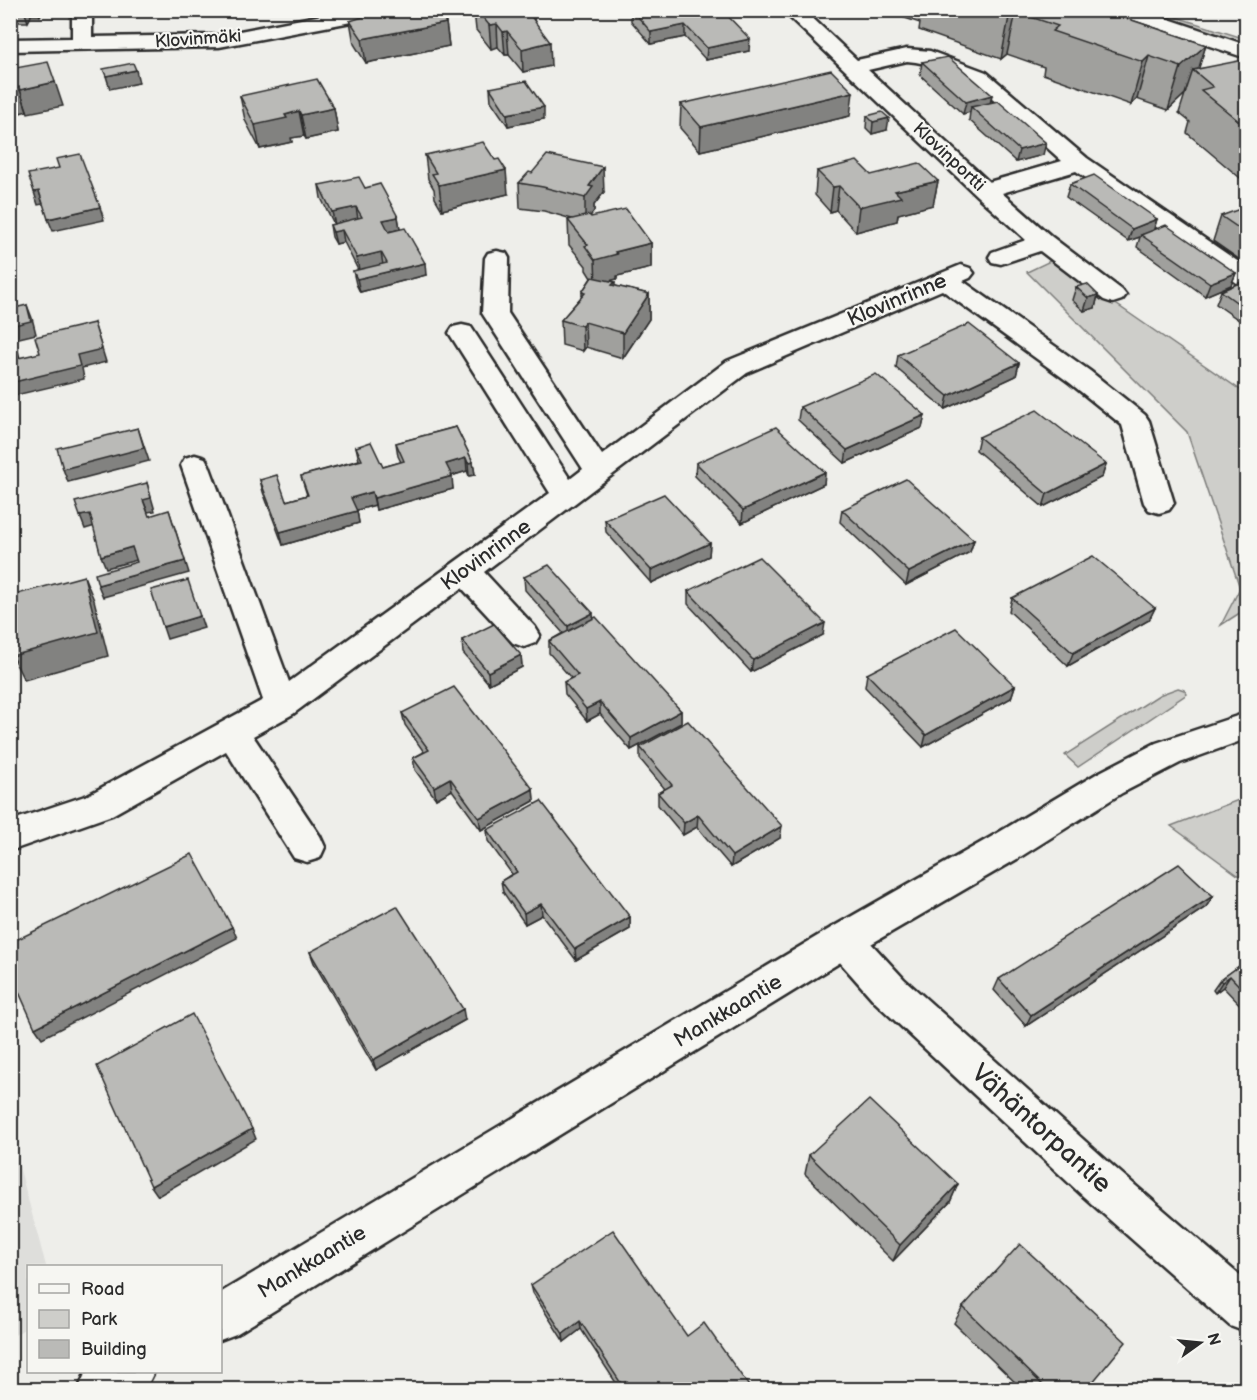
<svg xmlns="http://www.w3.org/2000/svg" width="1257" height="1400" font-family="'Balsamiq Sans',sans-serif">
	<style>
		.built { fill: #dededb }
		.green { fill: #cececa; stroke: #7c7c7a; stroke-width: 1.5 }
		.lines { fill: none; stroke-linecap: round; stroke-linejoin: round }
		.minor-casing { stroke: #2b2b2b; stroke-width: 5 }
		.major-casing { stroke: #2b2b2b; stroke-width: 5 }
		.minor { fill: #f6f6f2; fill-rule: evenodd }
		.major { fill: #f6f6f2; fill-rule: evenodd }
		.wall { fill: #a0a09d; stroke: #2b2b2b; stroke-width: 1.5 }
		.shaded-wall { fill: #828280; stroke: #2b2b2b; stroke-width: 1.5 }
		.building { fill: #babab7; stroke: #2b2b2b; stroke-width: 1.5 }
		.labels { text-anchor: middle; dominant-baseline: central; stroke-width: 4.5; stroke-linejoin: round; paint-order: stroke }
		.far-street-label { font-size: 18px; fill: #2b2b2b; stroke: #f6f6f2 }
		.street-label { font-size: 21px; fill: #2b2b2b; stroke: #f6f6f2 }
		.near-street-label { font-size: 26px; fill: #2b2b2b; stroke: #f6f6f2 }
	</style>
	<rect width="100%" height="100%" fill="#eeeeea"/>
	<filter id="ink" filterUnits="userSpaceOnUse"><feTurbulence type="fractalNoise" baseFrequency=".0167" numOctaves="2"/><feDisplacementMap in="SourceGraphic" scale="12" xChannelSelector="R" yChannelSelector="G"/><feConvolveMatrix kernelMatrix="1 2 1 2 8 2 1 2 1" color-interpolation-filters="sRGB"/></filter>
	<g filter="url(#ink)">
		<polygon class="built" points="11,1136 46,1266 28,1266 28,1327 11,1337"/>
		<g class="green">
			<polygon points="1136,11 1157,11 1246,39 1246,43"/>
			<polygon points="1052,260 1246,394 1246,609 1221,625 1240,588 1187,432 1027,272"/>
			<polygon points="1178,688 1184,690 1187,694 1078,767 1065,755 1159,695"/>
			<polygon points="1246,797 1246,881 1171,826"/>
		</g>
		<g class="lines">
			<g class="minor-casing">
				<g id="minor">
					<polygon points="72,10 92,10 92,37 219,35 348,10 393,10 390,14 383,16 219,47 10,51 10,39 72,38"/>
					<path d="M782,10H804L857,60L907,49L930,51L986,72L1087,158L1246,267V285L1237,283L1076,171L1002,193L1052,237L1122,290L1126,295L1122,300L1113,303L1104,300L1040,251L1001,264L992,262L989,257L992,252L1026,240L977,196ZM907,61C971,67 1016,121 1062,161L989,182L868,70Z"/>
					<polygon points="497,251 506,253 509,258 508,313 602,455 727,361 961,265 970,268 974,273 970,278 963,281 1090,371 1145,415 1149,421 1174,503 1169,510 1159,513 1149,510 1144,503 1122,425 1070,383 942,290 747,373 484,572 535,627 540,635 535,643 524,647 513,643 462,588 293,714 253,736 320,836 325,847 320,858 307,862 294,858 226,751 112,815 10,851 10,821 88,795 263,700 181,465 185,458 195,455 205,458 209,465 289,682 550,493 449,333 453,327 462,325 471,327 570,479 583,469 482,313 485,258 488,253"/>
					<polygon points="844,924 857,928 904,979 1114,1167 1246,1281 1246,1332 1230,1326 1084,1197 876,1003 831,952 825,940 831,928"/>
				</g>
			</g>
			<g class="major-casing">
				<g id="major">
					<polygon points="1110,10 1142,10 1246,45 1246,58 1113,14"/>
					<polygon points="1246,713 1246,739 1180,763 1122,793 1017,859 857,952 236,1334 220,1340 220,1293 831,928 991,837 1098,773 1156,743"/>
					<polygon points="89,1372 154,1372 145,1390 78,1390 85,1374"/>
				</g>
			</g>
			<use href="#minor" class="minor"/>
			<use href="#major" class="major"/>
		</g>
		<g class="wall">
			<polygon points="10,10 43,10 40,16 31,16 28,22 10,22"/>
			<polygon points="474,10 534,10 534,21 551,66 523,72 509,55 505,55 498,47 491,49 476,30"/>
			<polygon points="631,10 722,10 749,51 706,60 685,37 651,44 631,21"/>
			<polygon points="900,10 1102,10 1206,45 1198,69 1246,63 1246,183 1187,133 1190,122 1179,113 1185,94 1168,110 1137,99 1131,105 1043,74 1044,67 1007,54 1001,59 919,30 920,23 899,16"/>
			<polygon points="350,21 446,23 449,46 366,63 354,44"/>
			<polygon points="922,62 1043,155 1016,162 969,120 970,112 963,114 920,75"/>
			<polygon points="490,88 544,119 508,126 491,101"/>
			<polygon points="240,96 334,108 338,132 306,139 304,136 297,137 291,138 292,142 260,149 245,120"/>
			<polygon points="681,104 850,116 700,151 680,128"/>
			<polygon points="867,116 887,130 872,134 866,128"/>
			<polygon points="425,155 508,194 442,210 435,198 434,189 428,179"/>
			<polygon points="817,171 938,181 933,205 898,214 897,221 856,232 836,210 830,212 815,195"/>
			<polygon points="519,183 604,192 594,205 594,211 590,216 591,217 651,243 651,268 617,276 617,279 609,281 615,282 615,286 649,294 649,319 623,358 586,347 583,351 562,345 561,320 582,296 582,292 591,278 586,270 586,266 569,245 568,220 572,219 544,211 520,208"/>
			<polygon points="1070,184 1157,219 1154,230 1236,273 1231,285 1205,296 1137,247 1140,237 1128,241 1066,197"/>
			<polygon points="319,185 365,188 398,217 400,229 426,275 360,292 356,284 353,271 358,270 344,242 336,244 332,237 330,225 334,224 321,198"/>
			<polygon points="1246,208 1246,264 1213,241 1221,216"/>
			<polygon points="1246,280 1246,325 1216,304 1221,291"/>
			<polygon points="1076,287 1098,295 1095,308 1084,311 1072,300"/>
			<polygon points="898,355 1019,363 1016,376 945,409 896,368"/>
			<polygon points="800,407 925,415 922,428 845,463 798,420"/>
			<polygon points="456,427 473,462 475,475 469,476 467,471 451,476 453,489 376,510 375,505 357,510 359,523 283,545 263,492 260,480 286,501 307,495 301,476 359,460 356,447 383,467 401,462 398,456 396,443"/>
			<polygon points="979,437 1106,464 1102,477 1043,507 976,450"/>
			<polygon points="696,463 825,472 824,484 742,523 695,476"/>
			<polygon points="842,510 974,540 970,552 906,585 840,522"/>
			<polygon points="605,520 710,543 709,556 651,583 606,532"/>
			<polygon points="524,577 593,618 681,711 681,723 631,750 600,714 587,721 565,694 564,682 571,678 549,653 549,641 563,633 525,590"/>
			<polygon points="688,591 823,635 751,672 688,604"/>
			<polygon points="1012,598 1155,608 1149,620 1068,666 1009,611"/>
			<polygon points="462,640 521,655 522,667 489,684 463,653"/>
			<polygon points="867,674 1015,686 1011,698 923,747 865,687"/>
			<polygon points="402,713 533,789 534,801 481,830 452,790 436,799 415,770 413,758 424,752 405,725"/>
			<polygon points="640,747 780,838 731,867 697,827 683,835 658,805 658,793 665,789 640,759"/>
			<polygon points="487,830 630,917 630,929 576,960 542,915 525,924 503,892 501,881 512,874 488,841"/>
			<polygon points="1213,896 1206,907 1026,1026 994,990 999,979"/>
			<polygon points="310,952 465,1020 376,1070 314,963"/>
			<polygon points="1246,961 1246,1011 1223,987 1215,993 1213,990 1220,980"/>
			<polygon points="1246,1013 1246,1024 1242,1020"/>
			<polygon points="809,1155 958,1184 950,1202 893,1261 805,1174"/>
			<polygon points="531,1285 687,1336 751,1389 628,1389 627,1388 626,1389 620,1389 581,1329 564,1342 533,1293"/>
			<polygon points="963,1307 1087,1389 1022,1389 954,1323"/>
		</g>
		<g class="shaded-wall">
			<polygon points="24,10 29,10 31,16 28,22"/>
			<polygon points="38,10 43,11 40,16"/>
			<polygon points="133,10 175,10 175,12 134,17"/>
			<polygon points="534,10 535,33 527,11"/>
			<polygon points="1016,12 1007,54 1001,59 1009,17"/>
			<polygon points="446,23 449,46 366,63 362,39"/>
			<polygon points="497,24 498,47 491,49 489,25"/>
			<polygon points="685,25 685,37 651,44 651,32"/>
			<polygon points="507,31 509,55 505,55 503,32"/>
			<polygon points="750,39 749,51 706,60 707,48"/>
			<polygon points="550,42 551,66 523,72 522,49"/>
			<polygon points="1206,45 1197,74 1193,70 1185,94 1168,110 1181,67"/>
			<polygon points="1149,56 1137,99 1131,105 1143,62"/>
			<polygon points="136,70 139,83 110,89 106,76"/>
			<polygon points="55,82 63,106 28,113 20,90"/>
			<polygon points="19,87 27,111 10,116 10,90"/>
			<polygon points="853,92 850,116 700,151 701,127"/>
			<polygon points="992,95 989,108 971,107 970,112 963,114 966,102"/>
			<polygon points="544,107 544,119 508,126 507,114"/>
			<polygon points="334,108 338,132 306,139 301,115"/>
			<polygon points="299,111 304,136 291,138 292,142 260,149 255,125 285,115"/>
			<polygon points="889,118 887,130 872,134 873,122"/>
			<polygon points="1046,143 1043,155 1016,162 1019,150"/>
			<polygon points="603,167 604,192 594,205 594,211 585,223 585,198 589,186"/>
			<polygon points="506,170 508,194 442,210 439,185"/>
			<polygon points="938,181 933,205 898,214 897,221 856,232 859,207 895,191"/>
			<polygon points="839,186 836,210 830,212 833,187"/>
			<polygon points="39,191 43,204 38,205 34,192"/>
			<polygon points="100,207 104,220 53,231 48,219"/>
			<polygon points="356,207 358,219 335,225 332,212"/>
			<polygon points="398,217 400,229 385,233 383,220"/>
			<polygon points="1157,219 1153,232 1141,235 1140,237 1128,241 1132,229"/>
			<polygon points="342,230 344,242 336,244 333,232"/>
			<polygon points="651,243 651,268 617,276 617,279 596,284 595,260 615,252"/>
			<polygon points="381,252 383,265 359,270 357,258"/>
			<polygon points="425,263 426,275 360,292 357,279"/>
			<polygon points="1236,273 1231,285 1205,296 1210,283"/>
			<polygon points="649,294 649,319 623,358 623,333"/>
			<polygon points="1098,295 1095,308 1084,311 1088,298"/>
			<polygon points="27,305 32,318 36,334 15,339 23,370 18,358 10,326"/>
			<polygon points="585,322 586,347 583,351 582,326"/>
			<polygon points="94,323 106,362 82,368 84,379 12,396 10,392 10,383 77,355"/>
			<polygon points="1019,363 1016,376 945,409 948,396"/>
			<polygon points="925,415 922,428 845,463 847,450"/>
			<polygon points="138,428 149,461 68,482 63,469"/>
			<polygon points="466,458 467,471 448,477 446,464"/>
			<polygon points="473,462 475,475 469,476 468,463"/>
			<polygon points="1106,464 1102,477 1043,507 1047,494"/>
			<polygon points="825,472 824,484 742,523 743,510"/>
			<polygon points="452,476 453,489 376,510 374,498"/>
			<polygon points="147,483 155,511 148,512 143,500"/>
			<polygon points="372,492 375,505 354,511 351,498"/>
			<polygon points="169,510 189,573 103,597 98,585 185,561"/>
			<polygon points="357,511 359,523 283,545 280,532"/>
			<polygon points="90,514 95,526 85,529 80,516"/>
			<polygon points="974,540 970,552 906,585 909,572"/>
			<polygon points="710,543 709,556 651,583 651,570"/>
			<polygon points="132,547 137,560 106,568 101,556"/>
			<polygon points="84,576 94,600 108,656 24,680 12,656"/>
			<polygon points="1155,608 1149,620 1068,666 1073,653"/>
			<polygon points="593,613 594,626 568,639 568,626"/>
			<polygon points="200,616 204,628 167,639 163,627"/>
			<polygon points="825,623 823,635 751,672 753,660"/>
			<polygon points="521,655 522,667 489,684 488,672"/>
			<polygon points="1015,686 1011,698 923,747 926,735"/>
			<polygon points="600,702 600,714 587,721 586,709"/>
			<polygon points="681,711 681,723 631,750 631,738"/>
			<polygon points="450,778 452,790 436,799 434,787"/>
			<polygon points="533,789 534,801 481,830 479,818"/>
			<polygon points="698,815 697,827 683,835 684,823"/>
			<polygon points="782,826 780,838 731,867 732,856"/>
			<polygon points="1213,896 1206,907 1026,1026 1031,1015"/>
			<polygon points="541,904 542,915 525,924 524,913"/>
			<polygon points="630,917 630,929 576,960 575,949"/>
			<polygon points="232,927 237,938 42,1038 35,1028"/>
			<polygon points="1230,976 1223,987 1215,993 1222,982"/>
			<polygon points="463,1009 465,1020 376,1070 373,1060"/>
			<polygon points="252,1129 256,1139 158,1196 151,1186"/>
			<polygon points="958,1184 950,1202 893,1261 900,1245"/>
			<polygon points="580,1321 581,1329 564,1342 563,1334"/>
			<polygon points="627,1381 627,1388 626,1389 622,1389 622,1385"/>
		</g>
		<g class="building">
			<polygon points="397,10 438,10 446,23 362,39 350,21 372,14"/>
			<polygon points="477,10 530,10 527,11 550,42 522,49 507,31 503,32 497,24 489,25"/>
			<polygon points="632,10 722,10 750,39 707,48 685,25 651,32"/>
			<polygon points="990,10 1102,10 1206,45 1181,67 1149,56 1143,62 1052,31 1058,26 1016,12 1009,17"/>
			<polygon points="948,57 992,95 966,102 922,62"/>
			<polygon points="1243,60 1246,63 1246,127 1201,90 1213,87 1193,70"/>
			<polygon points="48,62 55,82 20,90 19,87 10,90 10,69"/>
			<polygon points="133,63 136,70 106,76 103,69"/>
			<polygon points="831,70 853,92 701,127 681,104"/>
			<polygon points="317,79 334,108 301,115 299,111 285,115 287,118 255,125 240,96"/>
			<polygon points="526,81 544,107 507,114 490,88"/>
			<polygon points="998,101 1046,143 1019,150 971,107"/>
			<polygon points="882,112 889,118 873,122 867,116"/>
			<polygon points="483,142 495,160 499,159 506,170 439,185 432,174 436,173 425,155"/>
			<polygon points="80,154 100,207 48,219 39,191 34,192 28,174 59,168 56,159"/>
			<polygon points="547,155 603,167 589,186 593,187 585,198 543,187 519,183 529,172 532,173"/>
			<polygon points="857,161 871,175 919,163 938,181 895,191 901,197 859,207 839,186 833,187 817,171"/>
			<polygon points="1094,175 1157,219 1132,229 1070,184"/>
			<polygon points="359,177 365,188 380,184 398,217 383,220 389,232 405,228 425,263 357,279 353,271 387,263 381,252 357,258 342,230 333,232 330,225 362,217 356,207 332,212 319,185"/>
			<polygon points="1245,207 1246,208 1246,233 1221,216"/>
			<polygon points="626,209 651,243 615,252 617,254 595,260 585,246 588,245 568,220 589,215 591,217"/>
			<polygon points="1166,225 1236,273 1210,283 1141,235"/>
			<polygon points="592,277 615,282 612,285 649,294 623,333 585,322 582,326 561,320 585,293 582,292"/>
			<polygon points="1246,280 1246,309 1221,291"/>
			<polygon points="1087,284 1098,295 1088,298 1076,287"/>
			<polygon points="27,305 31,321 10,326 10,309"/>
			<polygon points="94,323 102,349 77,355 80,366 10,383 10,328 18,358 40,353 35,337"/>
			<polygon points="969,324 1019,363 948,396 898,355"/>
			<polygon points="876,374 925,415 847,450 800,407"/>
			<polygon points="1037,410 1106,464 1047,494 979,437"/>
			<polygon points="456,427 473,462 468,463 466,458 446,464 452,476 374,498 372,492 351,498 357,511 280,532 260,480 277,475 286,501 308,495 301,476 362,460 356,447 371,442 383,467 404,461 396,443"/>
			<polygon points="776,427 825,472 743,510 696,463"/>
			<polygon points="138,428 144,448 63,469 57,448"/>
			<polygon points="906,479 974,540 909,572 842,510"/>
			<polygon points="147,483 151,498 143,500 149,516 169,510 185,561 98,585 95,574 137,562 132,547 101,556 90,514 80,516 75,502"/>
			<polygon points="664,494 710,543 651,570 605,520"/>
			<polygon points="1093,556 1155,608 1073,653 1012,598"/>
			<polygon points="759,557 825,623 753,660 688,591"/>
			<polygon points="549,565 593,613 568,626 524,577"/>
			<polygon points="84,576 98,632 12,656 10,648 10,596"/>
			<polygon points="188,580 200,616 163,627 151,590"/>
			<polygon points="596,617 681,711 631,738 600,702 586,709 564,682 578,675 549,641"/>
			<polygon points="494,624 521,655 488,672 462,640"/>
			<polygon points="956,628 1015,686 926,735 867,674"/>
			<polygon points="454,687 533,789 479,818 450,778 434,787 413,758 429,750 402,713"/>
			<polygon points="688,721 782,826 732,856 698,815 684,823 658,793 672,785 640,747"/>
			<polygon points="541,801 630,917 575,949 541,904 524,913 501,881 517,872 487,830"/>
			<polygon points="192,854 232,927 35,1028 10,972 10,943"/>
			<polygon points="1179,864 1213,896 1031,1015 999,979"/>
			<polygon points="397,906 463,1009 373,1060 310,952"/>
			<polygon points="1246,961 1246,993 1230,976 1222,982 1220,980"/>
			<polygon points="192,1014 252,1129 151,1186 97,1066"/>
			<polygon points="869,1100 958,1184 900,1245 809,1155"/>
			<polygon points="613,1230 687,1336 704,1323 751,1389 632,1389 627,1381 622,1385 580,1321 563,1334 531,1285"/>
			<polygon points="1020,1244 1126,1342 1087,1389 1047,1389 963,1307"/>
		</g>
	</g>
	<g class="labels">
		<g class="far-street-label">
			<text transform="translate(198 39) rotate(-4)">Klovinmäki</text>
			<text transform="translate(949 157) rotate(43)">Klovinportti</text>
		</g>
		<g class="street-label">
			<text transform="translate(897 300) rotate(-23)">Klovinrinne</text>
			<text transform="translate(486 555) rotate(-36)">Klovinrinne</text>
			<text transform="translate(728 1011) rotate(-31)">Mankkaantie</text>
			<text transform="translate(312 1262) rotate(-31)">Mankkaantie</text>
		</g>
		<g class="near-street-label">
			<text transform="translate(1041 1129) rotate(42)">Vähäntorpantie</text>
		</g>
	</g>
	<rect width="1257" height="1400" fill="none" stroke="#f6f6f2" stroke-width="36"/>
	<rect x="18" y="18" width="1221" height="1364" fill="none" stroke="#2b2b2b" stroke-width="2" filter="url(#ink)"/>
	<rect x="27" y="1265" width="195" height="108" fill="#f6f6f2" stroke="#a5a5a2" stroke-width="1.5"/>
	<rect x="39" y="1284" width="30" height="9" fill="#f6f6f2" stroke="#a5a5a2" stroke-width="1.5"/>
	<text x="81" y="1295" font-size="18" fill="#2b2b2b">Road</text>
	<rect x="39" y="1310" width="30" height="18" fill="#cececa" stroke="#a5a5a2" stroke-width="1.5"/>
	<text x="81" y="1325" font-size="18" fill="#2b2b2b">Park</text>
	<rect x="39" y="1340" width="30" height="18" fill="#babab7" stroke="#a5a5a2" stroke-width="1.5"/>
	<text x="81" y="1355" font-size="18" fill="#2b2b2b">Building</text>
	<g transform="translate(1200 1343) rotate(75)" stroke="#f6f6f2" stroke-width="4.5" paint-order="stroke">
	<path d="M0-4.5L10 22L0 15L-10 22Z" fill="#2b2b2b"/>
	<text y="-9" font-size="16" font-weight="bold" text-anchor="middle" fill="#2b2b2b">N</text>
	</g>
</svg>
